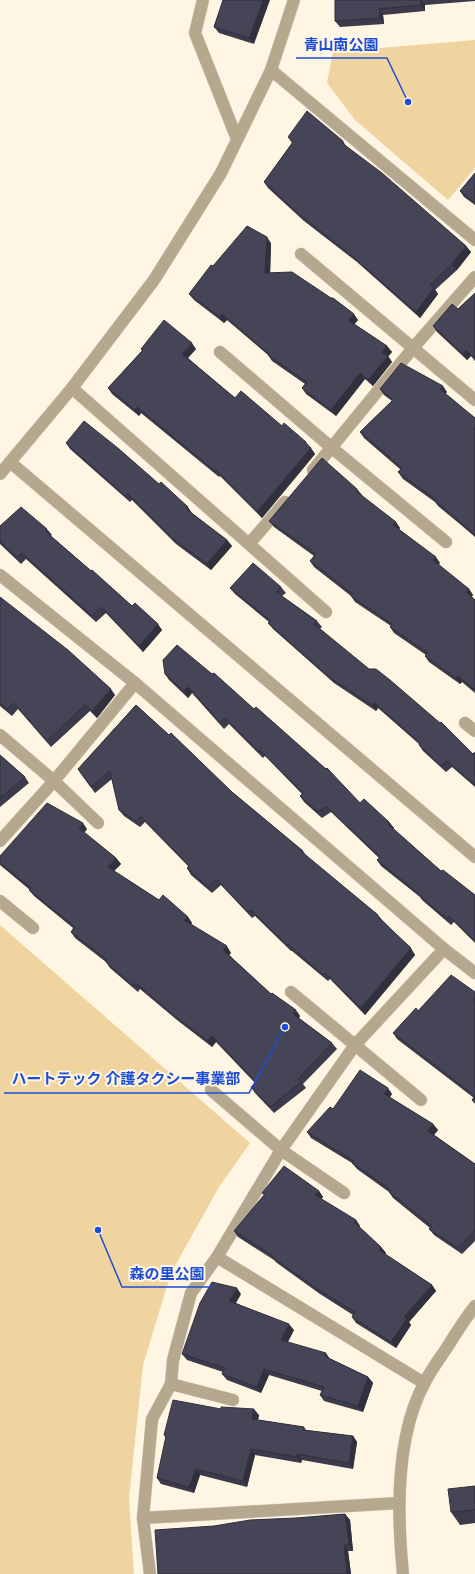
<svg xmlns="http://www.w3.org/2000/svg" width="475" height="1574" font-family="'Nunito Sans','Noto Sans JP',sans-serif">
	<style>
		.green { fill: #f0d49f }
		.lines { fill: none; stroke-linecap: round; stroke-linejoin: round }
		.minor-casing { stroke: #dcd2c2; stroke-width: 13 }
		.tertiary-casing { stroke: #dcd2c2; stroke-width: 13 }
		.minor { stroke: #b6a88e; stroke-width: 12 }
		.tertiary { stroke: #b6a88e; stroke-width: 12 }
		.wall { fill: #3c3a4b }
		.shaded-wall { fill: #31303d }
		.building { fill: #464457; stroke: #31303d }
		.leader { fill: none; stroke: #1d4ed8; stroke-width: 1.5 }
		.callout-dot { fill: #1d4ed8; stroke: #fff5e3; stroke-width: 1.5 }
		.callout-label { font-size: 15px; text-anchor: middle; font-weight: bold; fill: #1d4ed8; stroke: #fff5e3; stroke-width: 4; stroke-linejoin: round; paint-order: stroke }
	</style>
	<rect width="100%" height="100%" fill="#fff5e3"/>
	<g class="green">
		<polygon points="475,40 475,168 448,200 355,120 327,83 333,52"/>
		<polygon points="0,925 250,1143 219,1187 171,1273 143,1365 129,1498 134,1574 0,1574"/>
	</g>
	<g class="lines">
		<g class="minor-casing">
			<g id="minor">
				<polyline points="203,0 195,33 237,139"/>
				<polyline points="271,70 475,240"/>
				<polyline points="301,254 475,400"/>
				<polyline points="220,352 332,448 446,542"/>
				<polyline points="72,388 326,612"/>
				<polyline points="313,470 413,348 475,277"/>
				<polyline points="249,544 285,502"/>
				<polyline points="0,575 135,683 444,949 475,973"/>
				<polyline points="465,723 475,731"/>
				<polyline points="0,735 54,781 98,823"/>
				<polyline points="0,841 54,781 135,683"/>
				<polyline points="0,901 33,928"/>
				<polyline points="291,992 421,1100"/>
				<polyline points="211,1090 281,1150 344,1193"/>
				<polyline points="217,1257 424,1383"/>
				<polyline points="171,1384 233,1400"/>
				<polyline points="143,1518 399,1503"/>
				<polyline points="150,1574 143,1518 152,1419 171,1384 173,1360 191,1293 217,1257 281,1150 355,1045 444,949"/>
			</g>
		</g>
		<g class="tertiary-casing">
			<g id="tertiary">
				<polyline points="294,0 271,70 221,173 154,280 72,388 10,462 475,857"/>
				<polyline points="0,474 10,462"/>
				<path d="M403,1574C397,1515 395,1436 425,1382C431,1370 440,1358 448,1346C456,1333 465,1319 475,1306"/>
			</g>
		</g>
		<use href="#minor" class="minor"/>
		<use href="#tertiary" class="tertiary"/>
	</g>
	<g class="wall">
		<polygon points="223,0 254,44 219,33 214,27"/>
		<polygon points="335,0 475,0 475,1 425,5 425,11 383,15 384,24 340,27 335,21"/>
		<polygon points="288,137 343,141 346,146 466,246 471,252 457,270 435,290 438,294 420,318 357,262 304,221 268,188 264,182 292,143"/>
		<polygon points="475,173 475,205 464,197 460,191"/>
		<polygon points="271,243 270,273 358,320 354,324 387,346 392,352 388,356 392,362 373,386 365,379 336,416 306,394 302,388 305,384 272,361 268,355 227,320 224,323 194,300 189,294 213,266"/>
		<polygon points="475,293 475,361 471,356 467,360 437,332 433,326 458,309"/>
		<polygon points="141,349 196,349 188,358 235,398 282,426 306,442 315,454 262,518 220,476 219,477 141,413 139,416 112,394 108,388 142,351"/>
		<polygon points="380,389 447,392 445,394 475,418 475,537 461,525 438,506 435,502 403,479 398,472 401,470 364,438 360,432 392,401 384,395"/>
		<polygon points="66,443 159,484 188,507 192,513 227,540 232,546 211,570 176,544 132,500 130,502 70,449"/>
		<polygon points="361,495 400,528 399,529 440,563 438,565 469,589 473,595 471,597 475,600 475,693 462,682 460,684 429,662 425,656 426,655 394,633 390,627 391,626 355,602 351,596 314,567 310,561 314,556 274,527 269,521 362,495"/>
		<polygon points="0,526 47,529 52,535 51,536 132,606 162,630 143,652 106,613 96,622 26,559 21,564 0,544"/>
		<polygon points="281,587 286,593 282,596 317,621 322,627 320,629 473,754 475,752 475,787 452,767 446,772 423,751 419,745 419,744 378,708 376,711 334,683 273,629 268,623 269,622 235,594 230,588"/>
		<polygon points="0,597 115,695 97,718 90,711 51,747 18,709 12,716 0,706"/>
		<polygon points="163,660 360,803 389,822 394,828 393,829 441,871 475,895 475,943 454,922 451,925 422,900 420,897 381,866 377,860 379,858 331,812 322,818 304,802 300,796 302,794 265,756 263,758 229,724 224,729 192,693 188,698 169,680 165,674"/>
		<polygon points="136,705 232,792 303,851 307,857 378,915 383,921 415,955 365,1015 330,979 328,981 292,951 291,951 255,916 252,918 221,885 212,893 191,875 187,868 189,867 145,822 140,827 124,816 119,810 112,779 95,793 82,775 78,769"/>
		<polygon points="0,755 25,777 29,783 0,807"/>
		<polygon points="87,829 84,833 116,858 121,864 114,871 159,900 188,917 192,923 191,924 231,953 229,955 271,994 300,1016 299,1018 332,1043 337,1049 303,1084 306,1088 274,1113 255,1093 251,1087 255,1083 216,1042 212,1047 177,1020 140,989 138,992 110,968 106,962 75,938 71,932 73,928 34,896 29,890 30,890 0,865 0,856"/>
		<polygon points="475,992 475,1104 472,1100 474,1098 397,1039 393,1033 418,1011"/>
		<polygon points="392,1094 390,1097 433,1124 438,1130 434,1135 475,1164 475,1241 462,1254 434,1235 429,1229 430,1228 393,1198 389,1192 357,1169 352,1163 311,1138 307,1132 333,1109"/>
		<polygon points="319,1191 323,1197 321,1199 356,1220 360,1226 359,1227 381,1247 386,1253 385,1254 432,1285 436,1291 409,1322 411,1325 396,1348 356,1323 352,1317 353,1315 320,1294 277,1263 274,1260 238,1237 234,1231 264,1195 262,1193"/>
		<polygon points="241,1294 236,1303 294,1330 288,1342 329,1358 368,1377 373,1383 363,1412 324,1401 320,1395 322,1391 269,1375 261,1393 227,1380 222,1374 223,1372 187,1360 182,1354"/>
		<polygon points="221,1409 259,1415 258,1420 304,1427 306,1430 353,1436 357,1442 353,1469 302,1460 301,1463 255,1455 247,1487 200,1475 194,1493 161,1484 157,1478 166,1438 164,1435"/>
		<polygon points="475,1486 475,1523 460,1525 451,1512"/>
		<polygon points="345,1514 350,1520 353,1551 348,1551 351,1574 158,1574 214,1526"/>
	</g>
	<g class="shaded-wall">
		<polygon points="263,0 270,0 254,44 249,38"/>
		<polygon points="420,0 425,5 425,11 421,5"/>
		<polygon points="379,9 383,15 384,24 380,18"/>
		<polygon points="267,237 271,243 270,279 265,273"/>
		<polygon points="466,246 471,252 457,270 452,264"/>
		<polygon points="434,288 438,294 420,318 416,312"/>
		<polygon points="222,314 227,320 224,323 220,317"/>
		<polygon points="354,314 358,320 353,326 348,320"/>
		<polygon points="192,343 196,349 186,360 182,354"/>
		<polygon points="387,346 392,352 386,359 382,353"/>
		<polygon points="466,350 471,356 467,360 463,354"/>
		<polygon points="388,356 392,362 373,386 368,380"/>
		<polygon points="360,373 365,379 336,416 331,410"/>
		<polygon points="443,386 447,392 444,395 440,389"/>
		<polygon points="137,407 141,413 139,416 135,410"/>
		<polygon points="311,448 315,454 262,518 257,512"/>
		<polygon points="357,489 362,495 360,497 356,491"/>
		<polygon points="396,522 400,528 397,531 393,525"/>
		<polygon points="227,540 232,546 211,570 207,564"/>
		<polygon points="436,557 440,563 437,566 433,560"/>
		<polygon points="469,589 473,595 470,599 466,592"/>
		<polygon points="158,624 162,630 143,652 139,646"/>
		<polygon points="458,676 462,682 460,684 456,678"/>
		<polygon points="188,687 192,693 188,698 184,691"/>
		<polygon points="111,689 115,695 97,718 92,711"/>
		<polygon points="374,702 378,708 376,711 372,705"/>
		<polygon points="389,822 394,828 392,830 388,824"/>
		<polygon points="83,823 87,829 83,834 79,828"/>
		<polygon points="116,858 121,864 112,873 108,867"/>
		<polygon points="188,917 192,923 189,926 184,920"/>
		<polygon points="227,946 231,953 228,956 223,950"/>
		<polygon points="411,948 415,955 365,1015 361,1008"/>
		<polygon points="296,1010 300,1016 297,1020 293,1014"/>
		<polygon points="212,1036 216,1042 212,1047 208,1041"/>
		<polygon points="388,1088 392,1094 388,1100 384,1094"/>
		<polygon points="433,1124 438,1130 432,1137 428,1131"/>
		<polygon points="319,1191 323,1197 319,1201 315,1195"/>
		<polygon points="356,1220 360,1226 358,1228 354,1222"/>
		<polygon points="381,1247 386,1253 383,1256 379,1250"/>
		<polygon points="432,1285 436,1291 409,1322 411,1325 396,1348 391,1342 404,1317"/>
		<polygon points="237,1288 241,1294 233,1307 229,1301"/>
		<polygon points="289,1324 294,1330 285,1346 281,1340"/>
		<polygon points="326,1353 330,1359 324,1356"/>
		<polygon points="264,1369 269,1375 261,1393 257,1387"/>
		<polygon points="368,1377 373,1383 363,1412 358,1406"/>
		<polygon points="254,1409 259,1415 257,1425 252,1419"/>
		<polygon points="353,1436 357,1442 353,1469 349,1463"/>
		<polygon points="251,1449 255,1455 247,1487 243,1481"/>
		<polygon points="297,1454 302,1460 301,1463 297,1457"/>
		<polygon points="196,1469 200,1475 194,1493 189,1487"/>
		<polygon points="345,1514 350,1520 353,1551 349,1544"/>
		<polygon points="344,1545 348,1551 351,1574 347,1574"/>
	</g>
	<g class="building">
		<polygon points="223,0 263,0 249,38 214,27"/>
		<polygon points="335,0 420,0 421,5 379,9 380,18 335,21"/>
		<polygon points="307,111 343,141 342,143 382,173 466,246 452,264 430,285 434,288 416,312 352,256 300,215 264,182 293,142 288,137"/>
		<polygon points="475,173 475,203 460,191"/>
		<polygon points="247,226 267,237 265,273 292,272 331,298 333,298 354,314 348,320 387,346 382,353 388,356 368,380 360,373 331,410 302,388 307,382 268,355 269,354 222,314 220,317 189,294 211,265 213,266"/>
		<polygon points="475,293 475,359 466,350 463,354 433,326 452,304 458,309"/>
		<polygon points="164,320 192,343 182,354 235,398 241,391 282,426 284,423 306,442 305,443 311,448 257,512 216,470 215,471 137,407 135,410 108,388 143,350 141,349"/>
		<polygon points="401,363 443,386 440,389 475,418 475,428 474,429 475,430 475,535 457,519 434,500 435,499 398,472 402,468 360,432 393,400 380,389"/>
		<polygon points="84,421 119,449 159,484 161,482 188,507 186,509 227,540 207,564 172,538 128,494 125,496 66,443"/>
		<polygon points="322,458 357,489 356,491 396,522 393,525 436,557 433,560 469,589 466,592 475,600 475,690 458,676 456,678 425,656 428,653 390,627 392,624 351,596 353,594 310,561 316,554 269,521"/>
		<polygon points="21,507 47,529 45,531 91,571 92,570 132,606 135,603 158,624 139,646 101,607 92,616 22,553 17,557 0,542 0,526"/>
		<polygon points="253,563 281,587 276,592 317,621 314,624 369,669 376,669 390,680 440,723 441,722 473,754 475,752 475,785 447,761 441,766 419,745 420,743 374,702 372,705 329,677 268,623 271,621 230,588"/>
		<polygon points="0,597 68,650 111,689 92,711 85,705 47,741 14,703 7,709 0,703"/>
		<polygon points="177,645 212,674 214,673 254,709 256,707 326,769 327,768 360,803 364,799 389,822 388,824 441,871 443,870 475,895 475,941 449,916 447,919 418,894 419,894 377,860 380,857 326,806 318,812 300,796 303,793 260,750 259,752 225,718 220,723 188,687 184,691 165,674 163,660"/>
		<polygon points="136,705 169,735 171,733 232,792 303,851 302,852 378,915 377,916 411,948 361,1008 325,973 323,975 288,944 287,945 251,910 248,912 216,879 208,887 187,868 189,866 141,816 136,821 119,810 110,771 91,787 78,769"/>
		<polygon points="0,755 25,777 0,798"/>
		<polygon points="47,803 83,823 79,828 116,858 108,867 159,900 163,895 188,917 184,920 227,946 223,950 271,994 272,993 296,1010 293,1014 332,1043 298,1079 301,1082 270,1107 251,1087 256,1082 212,1036 208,1041 172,1014 136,983 133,986 106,962 107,960 71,932 75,927 29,890 31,888 0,863 0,856"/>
		<polygon points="451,975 475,992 475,999 473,1001 475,1002 475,1102 472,1100 475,1096 393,1033 416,1008 418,1011"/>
		<polygon points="360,1070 388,1088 384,1094 433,1124 428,1131 475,1164 475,1230 458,1248 429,1229 432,1226 389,1192 391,1190 352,1163 354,1161 307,1132 330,1107 333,1109"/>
		<polygon points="284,1166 319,1191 315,1195 356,1220 354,1222 381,1247 379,1250 432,1285 404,1317 407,1319 391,1342 352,1317 355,1312 316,1288 272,1257 273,1256 234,1231 265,1194 262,1193"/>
		<polygon points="212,1282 237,1288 229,1301 289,1324 281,1340 326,1353 324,1356 368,1377 358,1406 320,1395 324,1387 264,1369 257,1387 222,1374 225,1368 182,1354 200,1303"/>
		<polygon points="173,1400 221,1409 221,1407 254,1409 252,1419 304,1427 303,1430 353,1436 349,1463 297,1454 297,1457 251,1449 243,1481 196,1469 189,1487 157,1478 166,1436 164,1435"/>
		<polygon points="475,1486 475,1510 451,1512 448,1489"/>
		<polygon points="345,1514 349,1544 344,1545 347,1574 158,1574 155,1530 214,1526 250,1520 296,1518"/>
	</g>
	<path class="leader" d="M408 102L387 58H296M285 1027L249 1093H4M98 1230L122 1287H213"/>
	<g class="callout-dot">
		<circle cx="408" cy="102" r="4"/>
		<circle cx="285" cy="1027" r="4"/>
		<circle cx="98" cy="1230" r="4"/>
	</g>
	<g class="callout-label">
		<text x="341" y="50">青山南公園</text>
		<text x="126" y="1084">ハートテック 介護タクシー事業部</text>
		<text x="167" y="1279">森の里公園</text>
	</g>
</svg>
